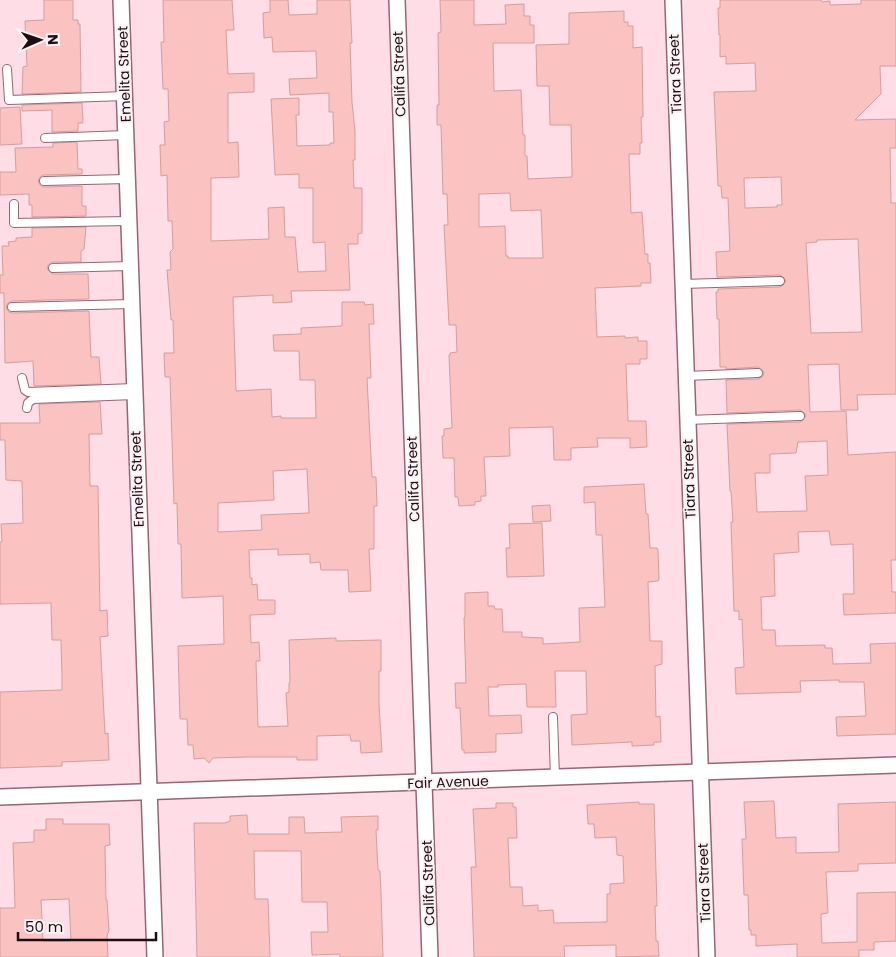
<svg xmlns="http://www.w3.org/2000/svg" width="896" height="957" font-family="Poppins,sans-serif">
	<style>
		.building { fill: #fac2c1; stroke: #d39e9d; fill-rule: evenodd }
		.lines { fill: none; stroke-linecap: round; stroke-linejoin: round }
		.lane-casing { stroke: #956674; stroke-width: 10 }
		.street-casing { stroke: #956674; stroke-width: 18 }
		.lane { stroke: #fff; stroke-width: 8 }
		.street { stroke: #fff; stroke-width: 15 }
		.labels { text-anchor: middle; dominant-baseline: central; stroke-width: 4; stroke-linejoin: round; paint-order: stroke }
		.street-label { font-size: 14px; fill: #1f0d13; stroke: #fcf1f4 }
	</style>
	<rect width="100%" height="100%" fill="#fedde6"/>
	<g class="building">
		<polygon points="44,0 73,0 73,20 78,20 78,24 80,24 81,92 22,94 23,67 27,66 25,21 44,20"/>
		<path d="M163,0H232L234,30H226L228,74L254,73V92L228,93V143L238,142L239,177L211,178V241L269,239L268,208L284,207L285,237H295L298,272L326,271L325,242L313,243V188H299V174L275,175L271,99L299,98V115H296L297,146L330,145V143H334L333,112H329V93L290,95L289,79L317,78L316,51L273,52L272,37L264,38L263,13L270,12V0H288L289,15L317,14V0H350L352,43H350L352,102L355,131V160H353L354,188H362V233L358,234V244H348L350,290L291,291L292,302L273,303V295L233,297L236,391L271,389L272,417L281,416V418H316L315,380H300L299,351H274L273,335L301,334V328L342,326V302H364L365,305L373,304L374,324H369L371,378H367L372,477H376L377,506H374V549H369L371,591L349,592L348,570H321L320,562L310,563V554L278,555V549L249,550L250,578H252V585L257,584L258,600H275V614L250,615L251,643L259,642L260,661H256L258,727L288,726L286,693L289,692V683H290L289,640L336,638V641L381,640V671H379V705L382,752L361,753L360,741H351L350,735L317,736V760H297V757H247L213,758L209,763L204,758L194,759L193,745H188L187,719H180L178,646L224,644L223,596L182,598L181,544H178L177,503L174,504L170,377H165L164,353H174L173,320H171L167,270H171L170,252L173,249L172,221H168L167,175L161,176L160,145H165L164,122L169,121L168,89H163L161,42H164ZM307,469L309,513L261,515L262,530L218,532V503L274,500L273,471Z"/>
		<path d="M440,0H474V25L506,24L505,5L524,4V16H530V25H534V43H493L494,91L521,90L523,135H525V156H527L528,179L572,177L571,125H550L549,86H537L536,45L569,44V13L624,11V22H628V26H633V48L642,47L643,117H641L642,143H640V154H629L631,213L642,212L645,254H648V263H650L651,283H641V286L595,288L597,337L625,336V338L638,337V341H647V359H640V364H626L628,421H646L647,447L630,448V438H597L598,447L571,448V460H554L553,427L509,428L510,456L484,457L486,496H481V501L475,502V505L459,506L458,497H455L454,458H443L442,436H444V429L452,428L449,355H450V353L457,352L456,325H449L444,225H448L447,194H443L441,125H437V105H439L438,33L441,32ZM510,193L511,211L541,210L543,258H508V256H506L505,226L479,227V194Z"/>
		<path d="M720,0H821L822,2L830,1V5L861,4V0H896V66H880L881,94L855,120L896,119V148H890L891,203H896V394L857,395L858,410H841L839,364L808,365L810,412L846,411L848,455L896,452V560H891L892,592H896V613L844,615L843,594H854L853,544L831,545L829,531L798,532L799,552L774,554L775,596L761,597L762,630H775L776,646L825,645V648H832L833,664L871,663L870,644L896,643V734L837,736L836,717L866,716L864,682H839V680L800,681L801,692L736,694L735,668L744,667L742,619L739,620V611H734L731,522H733L731,491H730L727,424L800,422L803,420L806,416L804,413L800,410L727,413L726,380L759,379L763,376L764,372L758,367L726,369V367H720L719,319H717L716,292H718V289L780,287L783,285L786,281L784,278L780,275L717,277L716,252L730,251L728,198H722L721,186H718L714,92L756,91L755,63L726,64V56L720,57V35H719L718,8H720ZM781,177L782,205H777V207L745,208L744,178ZM858,239L862,332L811,333L806,243L817,242V240ZM827,441L828,475L805,476L807,511L757,512L755,473H770V454L796,453L798,442Z"/>
		<polygon points="82,103 83,123 78,123 78,131 52,132 52,110 22,111 22,105"/>
		<polygon points="20,107 22,144 0,145 0,108"/>
		<polygon points="77,142 78,169 82,169 82,174 43,175 39,178 38,182 41,186 44,187 82,186 82,206 86,206 86,216 32,217 32,205 29,205 29,194 0,195 0,172 16,172 15,148 53,147 53,143"/>
		<polygon points="86,227 84,249 81,251 81,262 52,262 48,265 47,269 53,274 88,274 89,299 12,301 7,304 6,308 9,312 12,313 89,311 91,357 99,357 101,384 34,386 33,361 5,363 4,293 0,293 0,275 3,275 2,246 9,246 8,242 16,241 16,238 32,237 32,228"/>
		<polygon points="100,402 102,434 89,434 90,486 98,486 100,611 107,610 108,636 100,637 105,734 108,733 109,760 62,762 62,766 0,768 0,692 62,690 62,676 61,640 52,640 51,603 0,604 0,542 2,542 1,524 23,523 22,481 6,480 5,440 0,440 0,423 40,423 39,404"/>
		<polygon points="644,484 646,514 648,514 650,548 657,548 658,550 659,579 658,581 648,582 650,641 662,641 662,664 655,666 656,717 660,716 661,742 654,742 654,745 632,746 632,742 572,745 571,715 587,714 586,671 555,671 556,707 527,707 526,684 498,685 498,687 488,687 489,716 521,715 522,733 496,734 496,752 464,753 464,750 462,750 460,708 456,708 455,683 466,683 464,618 465,617 465,593 488,592 488,606 494,606 495,609 502,609 503,632 522,632 522,637 543,638 543,644 580,642 579,608 605,607 602,535 596,535 595,502 584,503 584,487"/>
		<polygon points="550,505 551,521 533,522 532,506"/>
		<polygon points="542,523 544,576 507,577 506,548 510,548 509,524"/>
		<polygon points="774,801 776,838 796,837 796,853 839,852 838,804 896,802 896,863 858,864 858,871 826,872 828,913 821,914 822,943 857,942 857,893 896,892 896,941 874,942 874,950 859,950 859,957 797,957 797,944 756,946 756,935 751,935 751,930 749,930 748,895 744,895 742,839 746,839 744,802"/>
		<polygon points="639,802 639,804 654,804 657,906 655,906 656,941 658,941 659,956 616,957 616,945 564,946 565,957 474,957 471,867 476,867 473,809 496,808 496,803 513,803 513,807 516,807 517,838 508,838 510,887 522,887 523,906 538,905 538,911 553,910 554,923 607,922 607,894 610,894 610,884 624,883 623,856 617,855 616,837 595,838 594,824 588,824 587,805"/>
		<polygon points="247,815 248,834 289,834 289,817 304,817 305,833 342,832 341,817 378,816 378,830 376,830 378,870 380,871 381,893 383,957 340,957 340,954 312,955 311,932 328,932 327,902 302,902 301,851 254,851 255,899 268,899 270,957 197,957 194,823 225,823 230,821 230,816"/>
		<path d="M46,819H63V824H109L110,845L105,846L106,900H107L109,930L107,936L108,957H0V908H15L13,843L34,842V830H46ZM69,899L71,941H43L41,900Z"/>
	</g>
	<g class="lines">
		<g class="lane-casing">
			<g id="lane">
				<polyline points="7,69 9,100 125,96"/>
				<polyline points="45,138 126,135"/>
				<polyline points="44,181 127,179"/>
				<polyline points="14,204 14,223 128,221"/>
				<polyline points="53,268 130,266"/>
				<polyline points="683,284 780,281"/>
				<polyline points="12,307 131,304"/>
				<polyline points="686,376 758,373"/>
				<polyline points="22,378 25,390 28,392 134,388"/>
				<polyline points="27,408 28,403 33,399 134,395"/>
				<polyline points="687,420 800,416"/>
				<polyline points="553,717 555,778"/>
			</g>
		</g>
		<g class="street-casing">
			<g id="street">
				<polyline points="121,0 155,957"/>
				<polyline points="397,0 430,957"/>
				<polyline points="673,0 707,957"/>
				<polyline points="0,797 896,765"/>
			</g>
		</g>
		<use href="#lane" class="lane"/>
		<use href="#street" class="street"/>
	</g>
	<g class="labels">
		<g class="street-label">
			<text transform="translate(124 74) rotate(-92)">Emelita Street</text>
			<text transform="translate(399 74) rotate(-92)">Califa Street</text>
			<text transform="translate(675 74) rotate(-92)">Tiara Street</text>
			<text transform="translate(137 479) rotate(-92)">Emelita Street</text>
			<text transform="translate(413 479) rotate(-92)">Califa Street</text>
			<text transform="translate(689 479) rotate(-92)">Tiara Street</text>
			<text transform="translate(448 782) rotate(-2)">Fair Avenue</text>
			<text transform="translate(428 883) rotate(-92)">Califa Street</text>
			<text transform="translate(704 883) rotate(-92)">Tiara Street</text>
		</g>
	</g>
	<g transform="translate(40 40) rotate(88)" stroke="#fcf1f4" stroke-width="4" paint-order="stroke">
	<path d="M0-4L9 19L0 12L-9 19Z" fill="#1f0d13"/>
	<text y="-8" font-size="14" font-weight="bold" text-anchor="middle" fill="#1f0d13">N</text>
	</g>
	<path d="M18 932v8h138v-8" fill="none" stroke="#1f0d13" stroke-width="2.5"/>
	<text x="25" y="932" font-size="15" fill="#1f0d13" stroke="#fcf1f4" stroke-width="4" paint-order="stroke">50 m</text>
</svg>
